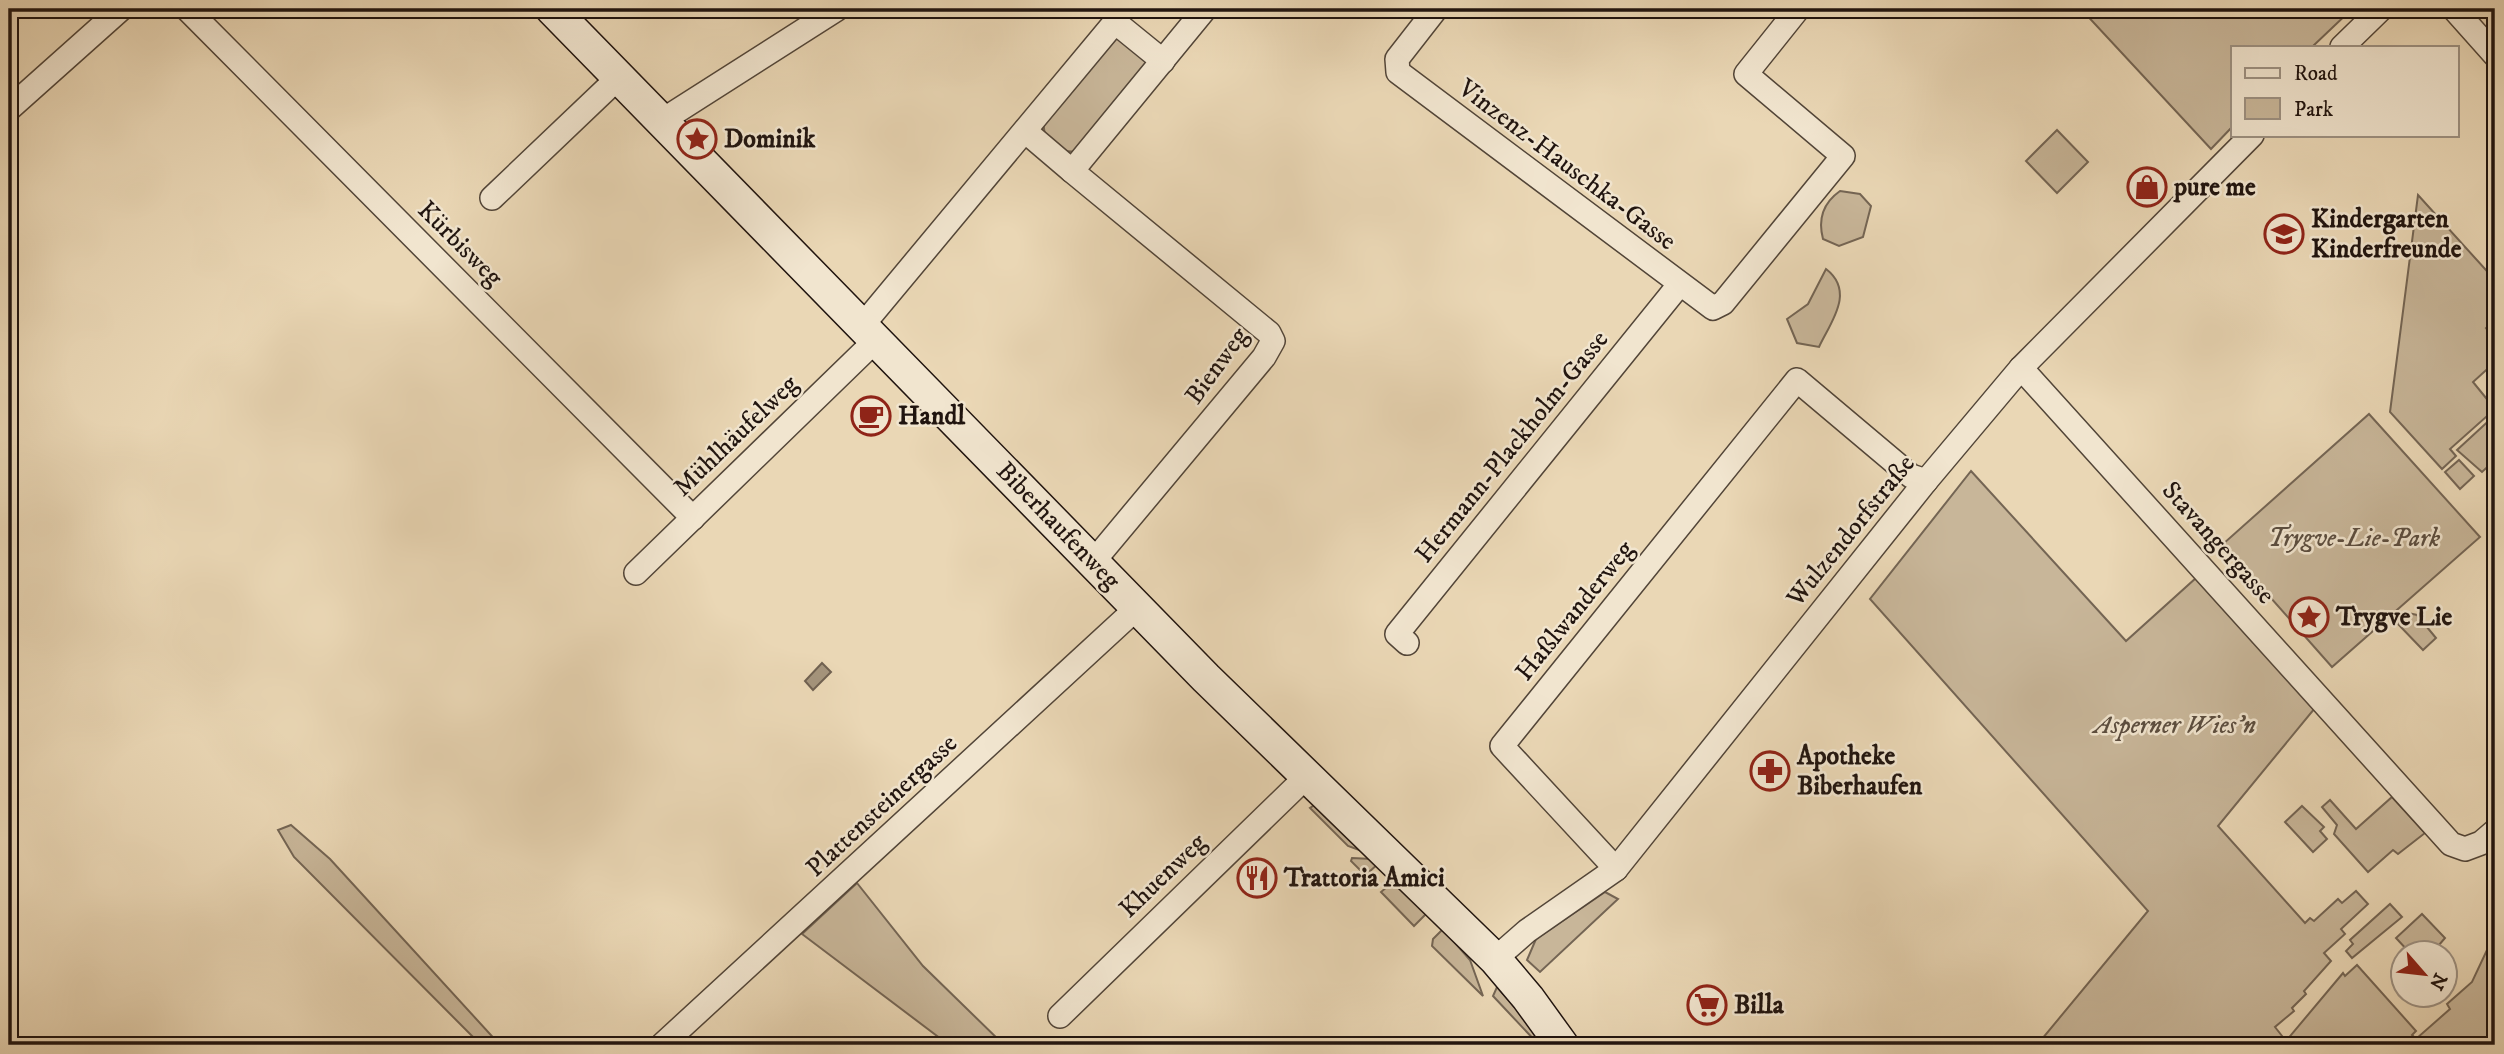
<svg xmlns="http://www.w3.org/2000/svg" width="2504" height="1054" font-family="'IM FELL DW Pica',serif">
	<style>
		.green { fill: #c8b699; stroke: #746554; stroke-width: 2 }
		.water { fill: #a5957d; stroke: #706151; stroke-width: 2 }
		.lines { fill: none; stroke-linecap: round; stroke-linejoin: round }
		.minor-casing { stroke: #524538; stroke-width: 26 }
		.secondary-casing { stroke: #20140f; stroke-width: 35 }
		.minor { stroke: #f1e5cf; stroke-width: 23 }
		.secondary { stroke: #f1e5cf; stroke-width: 32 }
		.labels { text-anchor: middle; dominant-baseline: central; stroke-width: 5; stroke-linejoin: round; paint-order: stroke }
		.poi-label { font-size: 26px; font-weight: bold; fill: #20140f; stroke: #f1e5cf; text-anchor: start }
		.street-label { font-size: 26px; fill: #20140f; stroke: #f1e5cf }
		.park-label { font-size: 26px; font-style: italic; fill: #5b4d3f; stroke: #f1e5cf }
	</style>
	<rect width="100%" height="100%" fill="#ead7b5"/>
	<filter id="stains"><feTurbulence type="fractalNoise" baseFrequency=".00286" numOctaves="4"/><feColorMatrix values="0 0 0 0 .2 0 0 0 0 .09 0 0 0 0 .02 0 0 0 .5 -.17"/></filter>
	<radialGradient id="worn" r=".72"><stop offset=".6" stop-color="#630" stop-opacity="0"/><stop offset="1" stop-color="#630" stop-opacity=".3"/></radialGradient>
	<g class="green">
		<polygon points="2081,9 2352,9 2312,47 2233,47 2233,126 2211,149"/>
		<path d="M1116,38C1129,39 1144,52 1147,64L1079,152L1064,151L1045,136L1043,121Z"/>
		<polygon points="2057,130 2088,162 2057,193 2026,161"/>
		<path d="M1840,191L1860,194L1871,206L1863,237L1839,246L1823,239C1818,220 1823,203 1840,191Z"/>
		<polygon points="2418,195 2495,280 2495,320 2486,328 2495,339 2495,362 2473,382 2495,409 2450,449 2456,456 2442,469 2390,412"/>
		<path d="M1826,269C1856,292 1830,323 1819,347L1797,343L1787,319L1808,304Z"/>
		<polygon points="2369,414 2480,537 2332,667 2223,544"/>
		<polygon points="2495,415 2495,460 2482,472 2457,450"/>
		<polygon points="2459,460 2474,476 2460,489 2445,472"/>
		<polygon points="1971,471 2126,641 2196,578 2315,708 2218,826 2305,923 2310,918 2314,921 2338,899 2342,903 2356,891 2368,904 2341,929 2345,934 2324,953 2331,961 2304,991 2306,994 2292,1008 2294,1011 2275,1027 2286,1041 2343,973 2345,976 2357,965 2416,1031 2412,1035 2416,1039 2450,1009 2447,1004 2472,982 2495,933 2495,1045 2037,1045 2148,911 1870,599"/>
		<polygon points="2408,613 2417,615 2436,638 2423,650 2397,623"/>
		<polygon points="2392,797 2425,833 2398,854 2393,850 2368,872 2334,834 2337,825 2322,807 2330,800 2356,829"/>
		<polygon points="1316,804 1362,851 1348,846 1310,808"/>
		<polygon points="2302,806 2324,827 2320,831 2327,839 2313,852 2285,822"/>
		<polygon points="291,825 330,859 500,1045 481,1045 294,857 278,830"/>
		<polygon points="1352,858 1372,859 1379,863 1369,872 1363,873 1351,861"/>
		<polygon points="1395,880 1427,913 1414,926 1381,892"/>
		<polygon points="857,883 923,966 1004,1045 949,1045 802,934"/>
		<polygon points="1605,892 1618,899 1540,972 1527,960 1536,939"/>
		<polygon points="2390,904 2402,917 2352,958 2346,951 2353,944 2350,940"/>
		<polygon points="2422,914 2445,938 2433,952 2409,952 2396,938"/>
		<polygon points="1443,929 1470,960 1483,996 1432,946 1433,939"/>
		<polygon points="1497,987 1549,1045 1539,1045 1493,996"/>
	</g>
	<polygon class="water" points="822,663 831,672 813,690 805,681"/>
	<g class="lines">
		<g class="minor-casing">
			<g id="minor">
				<polyline points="187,9 693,518"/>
				<polyline points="1436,9 1397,59 1398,72 1713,308 1723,303 1843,156 1746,74 1798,9"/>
				<polyline points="2454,9 2495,55"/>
				<polyline points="2342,47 2381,9"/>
				<polyline points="9,109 121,9"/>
				<polyline points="663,120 837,9"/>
				<polyline points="1025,131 1072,171 1205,9"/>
				<polyline points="1072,171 1269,333 1273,341 1264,357 1093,562"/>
				<polyline points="492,198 619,77"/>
				<polyline points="862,326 1115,22 1163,61"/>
				<polyline points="2021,368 2451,844 2465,849 2481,843 2495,831"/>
				<polyline points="636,573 876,340"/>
				<polyline points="1407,643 1397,634 1679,285"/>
				<polyline points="1616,869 1502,746 1797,380 1911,476 1926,481"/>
				<polyline points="1495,959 1527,931 1616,869 1926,481 2021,368 2252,135"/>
				<polyline points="1060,1016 1305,778"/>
				<polyline points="662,1045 1138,607"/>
			</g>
		</g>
		<g class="secondary-casing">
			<polyline id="secondary" points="552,9 1206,678 1495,959 1528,998 1562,1045"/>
		</g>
		<use href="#minor" class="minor"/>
		<use href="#secondary" class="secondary"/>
	</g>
	<defs>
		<g id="sight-ring" transform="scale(2.0125)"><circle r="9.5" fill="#f1e5cf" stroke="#8f2418" stroke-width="1.5"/><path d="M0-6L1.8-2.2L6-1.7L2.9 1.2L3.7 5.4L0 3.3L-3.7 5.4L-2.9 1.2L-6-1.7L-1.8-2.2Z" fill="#8f2418"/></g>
		<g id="shop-ring" transform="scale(2.0125)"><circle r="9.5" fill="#f1e5cf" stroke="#8f2418" stroke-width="1.5"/><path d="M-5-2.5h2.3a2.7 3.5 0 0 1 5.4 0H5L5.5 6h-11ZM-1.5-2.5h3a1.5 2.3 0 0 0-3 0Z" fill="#8f2418"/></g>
		<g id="school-ring" transform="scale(2.0125)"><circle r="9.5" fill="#f1e5cf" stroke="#8f2418" stroke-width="1.5"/><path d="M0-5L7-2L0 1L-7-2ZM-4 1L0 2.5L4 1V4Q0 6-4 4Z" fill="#8f2418"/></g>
		<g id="cafe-ring" transform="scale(2.0125)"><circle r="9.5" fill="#f1e5cf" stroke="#8f2418" stroke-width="1.5"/><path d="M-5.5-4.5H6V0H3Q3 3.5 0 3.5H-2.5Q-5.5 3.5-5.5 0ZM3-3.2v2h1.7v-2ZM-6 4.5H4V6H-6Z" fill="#8f2418"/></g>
		<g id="pharmacy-ring" transform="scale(2.0125)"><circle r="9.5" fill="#f1e5cf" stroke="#8f2418" stroke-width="1.5"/><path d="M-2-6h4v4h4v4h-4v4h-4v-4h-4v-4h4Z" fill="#8f2418"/></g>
		<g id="restaurant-ring" transform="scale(2.0125)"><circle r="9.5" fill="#f1e5cf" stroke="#8f2418" stroke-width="1.5"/><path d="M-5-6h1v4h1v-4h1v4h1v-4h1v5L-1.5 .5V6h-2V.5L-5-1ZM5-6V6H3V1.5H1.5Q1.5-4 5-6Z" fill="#8f2418"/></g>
		<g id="supermarket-ring" transform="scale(2.0125)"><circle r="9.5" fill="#f1e5cf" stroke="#8f2418" stroke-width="1.5"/><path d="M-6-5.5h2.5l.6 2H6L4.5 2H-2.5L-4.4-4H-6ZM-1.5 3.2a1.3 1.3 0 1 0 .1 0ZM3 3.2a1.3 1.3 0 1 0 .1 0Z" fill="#8f2418"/></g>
	</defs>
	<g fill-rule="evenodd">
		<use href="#sight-ring" x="697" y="139"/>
		<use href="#shop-ring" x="2147" y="187"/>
		<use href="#school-ring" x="2284" y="234"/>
		<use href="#cafe-ring" x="871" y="416"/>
		<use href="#sight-ring" x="2309" y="617"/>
		<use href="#pharmacy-ring" x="1770" y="771"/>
		<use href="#restaurant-ring" x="1257" y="878"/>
		<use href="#supermarket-ring" x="1707" y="1005"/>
	</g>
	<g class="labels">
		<g class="poi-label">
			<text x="724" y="139">Dominik</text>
			<text x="2174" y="187">pure me</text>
			<text x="2311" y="219">Kindergarten<tspan x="2311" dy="30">Kinderfreunde</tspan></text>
			<text x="898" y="416">Handl</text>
			<text x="2336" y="617">Trygve Lie</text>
			<text x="1797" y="756">Apotheke<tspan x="1797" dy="30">Biberhaufen</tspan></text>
			<text x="1284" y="878">Trattoria Amici</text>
			<text x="1734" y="1005">Billa</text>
		</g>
		<g class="street-label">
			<text transform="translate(1567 165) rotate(37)">Vinzenz-Hauschka-Gasse</text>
			<text transform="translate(460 244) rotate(45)">Kürbisweg</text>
			<text transform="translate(1217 366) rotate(-54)">Bienweg</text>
			<text transform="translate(736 436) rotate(-44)">Mühlhäufelweg</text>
			<text transform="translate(1512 447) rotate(-51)">Hermann-Plackholm-Gasse</text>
			<text transform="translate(1058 526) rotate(46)">Biberhaufenweg</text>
			<text transform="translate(1851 531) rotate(-51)">Wulzendorfstraße</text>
			<text transform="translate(2218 543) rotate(48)">Stavangergasse</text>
			<text transform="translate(1575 611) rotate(-51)">Haßlwanderweg</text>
			<text transform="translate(882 806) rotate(-43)">Plattensteinergasse</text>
			<text transform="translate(1163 876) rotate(-44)">Khuenweg</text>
		</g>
		<g class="park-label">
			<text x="2354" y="538">Trygve-Lie-Park</text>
			<text x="2175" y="725">Asperner Wies'n</text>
		</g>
	</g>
	<rect width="2504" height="1054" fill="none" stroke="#ead7b5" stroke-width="35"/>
	<rect x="10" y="10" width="2483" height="1033" fill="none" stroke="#20140f" stroke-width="3.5"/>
	<rect x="18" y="18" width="2469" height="1019" fill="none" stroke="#20140f" stroke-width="2"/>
	<rect x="2231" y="46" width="228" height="91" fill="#f1e5cf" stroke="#9d9182" stroke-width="2"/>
	<rect x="2245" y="68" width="35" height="10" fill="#f1e5cf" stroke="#9d9182" stroke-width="2"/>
	<text x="2294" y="80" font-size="21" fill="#20140f">Road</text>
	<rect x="2245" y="98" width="35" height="21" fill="#c8b699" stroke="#9d9182" stroke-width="2"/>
	<text x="2294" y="116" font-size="21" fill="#20140f">Park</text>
	<g transform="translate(2424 974) rotate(118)"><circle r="33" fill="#f1e5cf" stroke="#9d9182" stroke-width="2"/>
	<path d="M0-5L12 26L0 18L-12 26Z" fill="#8f2418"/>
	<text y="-10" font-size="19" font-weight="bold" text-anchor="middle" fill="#20140f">N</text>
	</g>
	<rect width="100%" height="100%" filter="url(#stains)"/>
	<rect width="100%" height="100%" fill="url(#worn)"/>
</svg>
